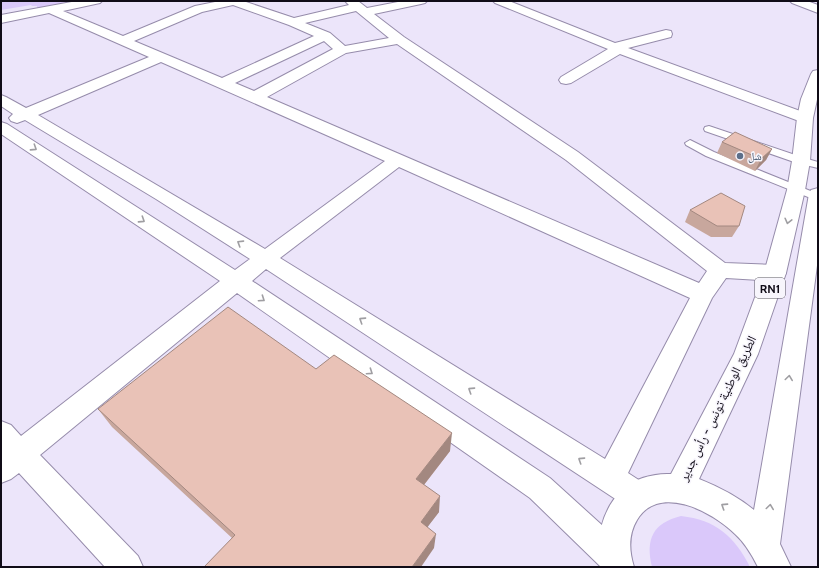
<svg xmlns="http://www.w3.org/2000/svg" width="819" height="568" font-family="Cabin,'Noto Naskh Arabic',sans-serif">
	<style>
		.green { fill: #dac8fa }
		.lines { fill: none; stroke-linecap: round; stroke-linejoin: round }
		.lane-casing { stroke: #968cab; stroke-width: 2 }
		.street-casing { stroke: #968cab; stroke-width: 2 }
		.primary-casing { stroke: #968cab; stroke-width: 2 }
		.lane { fill: #fff; fill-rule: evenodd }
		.street { fill: #fff; fill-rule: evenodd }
		.primary { fill: #fff; fill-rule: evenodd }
		.wall { fill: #c8a79d }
		.shaded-wall { fill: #a38880 }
		.building { fill: #e9c2b7; stroke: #a38880 }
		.oneway { stroke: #9f9ea2 }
		.service-dot { fill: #5c6f8a; stroke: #f7f5fc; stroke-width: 1.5 }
		.labels { text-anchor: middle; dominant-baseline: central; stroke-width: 3; stroke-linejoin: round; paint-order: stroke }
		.far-service-label { font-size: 11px; fill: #4e5e75; stroke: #f7f5fc; text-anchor: start }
		.shield { fill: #f7f5fc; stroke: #55525c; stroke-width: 1 }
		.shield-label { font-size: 12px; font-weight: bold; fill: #100c17 }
		.street-label { font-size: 13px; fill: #100c17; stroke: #f7f5fc }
	</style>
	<rect width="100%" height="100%" fill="#ece5fa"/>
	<g class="green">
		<polygon points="1,1 71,1 37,8 37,6 32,6 31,5 1,10"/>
		<path d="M681,516C716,520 734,536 750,567H652C645,539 653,523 681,516Z"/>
	</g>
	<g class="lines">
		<g class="lane-casing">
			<g id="lane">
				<polygon points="709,126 804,158 818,162 818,168 797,163 705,131 704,129 705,127"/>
				<polygon points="690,140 714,152 818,194 818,201 706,156 686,145 685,143"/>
			</g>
		</g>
		<g class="street-casing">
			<g id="street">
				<path d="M77,1H102L100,3L63,11L123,36L195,6L220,1H243L294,18L349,5L345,1H358L367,8L403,1H427L425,3L421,4L374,14L404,37L578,152L725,263L775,265L783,268L786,273L783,278L775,281L726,278L712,298L628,473L648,486L652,496L648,506L637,511L626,506L266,269L252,281L550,478L625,546L630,557L626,567H601L530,498L237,293L40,455L138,556L143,567H105L19,473L11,479L1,483V421L11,425L21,436L220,281L1,134V122L7,124L235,270L250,259L156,199L25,120L17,123L11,121L9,118L13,114L1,106V95L6,97L26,108L149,57L49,13L1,23V15ZM233,5L289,25L314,36L222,78L134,41L202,12ZM356,11L389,38L345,46L330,33L305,23ZM324,41L333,49L254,91L235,83ZM397,44L566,160L707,271L699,283L267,97L346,53ZM161,62L385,161L265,249L38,115ZM399,167L690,298L605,459L280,258Z"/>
				<polygon points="493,1 509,1 615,43 666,30 671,31 672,34 671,37 628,48 811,115 813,118 811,121 805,123 799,121 620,54 571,83 566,84 561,83 559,80 561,77 608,49 495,3"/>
				<polygon points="790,1 807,1 818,5 818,13 792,3"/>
			</g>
		</g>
		<g class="primary-casing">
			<path id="primary" d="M818,70V95L813,118L810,161L805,190L786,273L758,354L699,479C719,487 737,496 754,510L809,194L811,190L818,188V258L780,544L791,567H758C752,555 745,543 735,534C713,512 659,483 637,520C628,535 629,551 634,567H602C594,542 602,511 620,492C631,479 654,473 671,474L734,354L764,273L787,190L792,161L797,118L801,99L811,74L813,71Z"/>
		</g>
		<use href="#lane" class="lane"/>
		<use href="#street" class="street"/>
		<use href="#primary" class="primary"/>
	</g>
	<g class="wall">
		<polygon points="722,142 772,149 766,160 755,171 717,153"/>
		<polygon points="690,210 739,226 732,237 711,237 685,222"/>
		<polygon points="316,369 450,451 424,485 439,512 427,527 434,548 232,538 112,427 98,409"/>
	</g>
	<g class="shaded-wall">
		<polygon points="772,149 766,160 755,171 761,159"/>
		<polygon points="452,433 450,451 416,495 416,479"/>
		<polygon points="440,496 439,512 420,537 421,522"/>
		<polygon points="436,534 434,548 421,567 412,567"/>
	</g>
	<g class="building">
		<polygon points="735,132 772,149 761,159 722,142"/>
		<polygon points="721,193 745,206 739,226 717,226 690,210"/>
		<polygon points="228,307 316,369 334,355 452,433 416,479 440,496 421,522 436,534 412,567 204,567 235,535 98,409"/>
	</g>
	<defs><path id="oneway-chevron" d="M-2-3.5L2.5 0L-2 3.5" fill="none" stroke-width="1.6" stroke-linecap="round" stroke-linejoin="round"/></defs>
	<g class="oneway">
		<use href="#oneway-chevron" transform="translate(34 148) rotate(33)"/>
		<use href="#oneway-chevron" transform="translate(142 220) rotate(33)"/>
		<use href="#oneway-chevron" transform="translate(788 221) rotate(104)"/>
		<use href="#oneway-chevron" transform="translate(240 243) rotate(-148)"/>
		<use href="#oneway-chevron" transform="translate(262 299) rotate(34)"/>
		<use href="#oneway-chevron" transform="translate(362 320) rotate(-147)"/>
		<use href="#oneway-chevron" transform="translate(370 372) rotate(34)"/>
		<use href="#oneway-chevron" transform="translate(789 378) rotate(-82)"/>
		<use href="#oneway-chevron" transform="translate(471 390) rotate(-147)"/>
		<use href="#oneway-chevron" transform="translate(581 460) rotate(-147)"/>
		<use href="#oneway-chevron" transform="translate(724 506) rotate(-147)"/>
		<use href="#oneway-chevron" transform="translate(770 507) rotate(-82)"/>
	</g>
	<circle class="service-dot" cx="740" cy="156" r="4"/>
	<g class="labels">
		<g class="far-service-label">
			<text x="748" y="156">شل</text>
		</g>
		<rect class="shield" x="755" y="278" width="30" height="20" rx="3"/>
		<g class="shield-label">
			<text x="770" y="288">RN1</text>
		</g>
		<g class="street-label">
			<text transform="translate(717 408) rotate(-64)">الطريق الوطنية تونس - رأس جدير</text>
		</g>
	</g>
	<rect width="819" height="568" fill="none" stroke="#100c17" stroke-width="4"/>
</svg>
